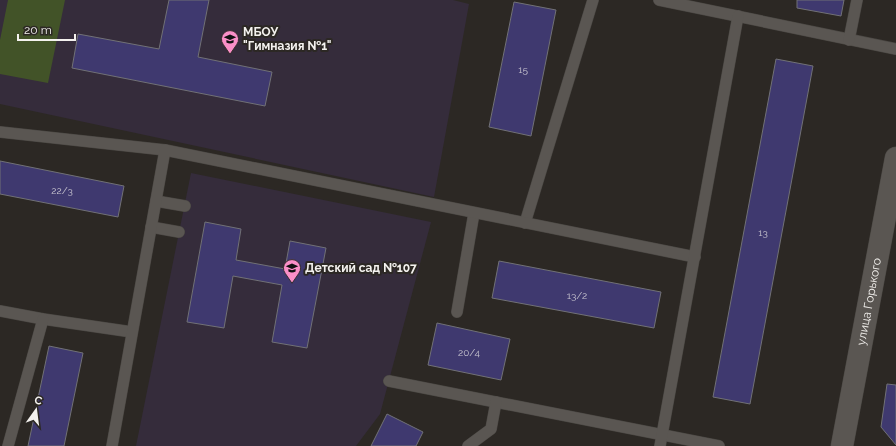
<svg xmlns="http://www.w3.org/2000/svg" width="896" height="446" font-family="Raleway,sans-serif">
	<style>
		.education { fill: #352c3b }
		.green { fill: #425328 }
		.building { fill: #3f396f; stroke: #717176 }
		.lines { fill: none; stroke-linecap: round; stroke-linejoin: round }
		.lane-casing { stroke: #4a4743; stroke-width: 12 }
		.street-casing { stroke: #4a4743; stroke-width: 23 }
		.lane { stroke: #5a5652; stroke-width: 11 }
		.street { stroke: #5a5652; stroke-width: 22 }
		.labels { text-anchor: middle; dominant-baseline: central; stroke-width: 4; stroke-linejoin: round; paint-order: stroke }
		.number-label { font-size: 10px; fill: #c7c4cf }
		.poi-label { font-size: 12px; font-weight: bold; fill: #f4f2ef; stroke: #2c2824; text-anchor: start }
		.street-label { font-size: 12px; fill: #f4f2ef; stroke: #2c2824 }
	</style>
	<rect width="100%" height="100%" fill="#2c2824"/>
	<g class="education">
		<polygon points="0,0 453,0 469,4 434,197 0,104"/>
		<polygon points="191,173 431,222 380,414 356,446 136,446"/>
	</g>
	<polygon class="green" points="8,0 65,0 48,83 0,74 0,40"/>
	<g class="building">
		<polygon points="169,0 209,0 198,57 272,72 265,106 72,68 78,34 159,49"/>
		<polygon points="797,0 844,0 841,16 797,8"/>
		<polygon points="514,2 556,10 531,136 489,127"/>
		<polygon points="776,59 813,66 750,404 713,397"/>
		<polygon points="0,161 124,186 118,217 0,194"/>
		<polygon points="205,222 241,229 236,260 285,269 290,241 326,248 307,348 272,342 282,285 233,276 224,328 187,322"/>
		<polygon points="499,261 661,292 654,328 492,298"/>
		<polygon points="437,323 510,339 501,380 428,365"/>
		<polygon points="49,346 83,353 64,446 28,446"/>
		<polygon points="887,384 896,385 896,445 881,427"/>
		<polygon points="387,414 423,432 416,446 371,446"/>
	</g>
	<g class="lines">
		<g class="lane-casing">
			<g id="lane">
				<polyline points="659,0 896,49"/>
				<polyline points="849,40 857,0"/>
				<polyline points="0,132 165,150"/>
				<polyline points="156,201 185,206"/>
				<polyline points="525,223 593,0"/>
				<polyline points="151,227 179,232"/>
				<polyline points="0,311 43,319 132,332"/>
				<polyline points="457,312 474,213"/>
				<polyline points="389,381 719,446"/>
				<polyline points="8,446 43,319"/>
				<polyline points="112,446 165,150 695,257"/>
				<polyline points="468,446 491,429 496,402"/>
				<polyline points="660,446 738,16"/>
			</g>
		</g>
		<g class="street-casing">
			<g id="street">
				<path id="s1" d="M842,446L896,158"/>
			</g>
		</g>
		<use href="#lane" class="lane"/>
		<use href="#street" class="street"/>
	</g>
	<defs>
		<g id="school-pin" transform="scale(0.9)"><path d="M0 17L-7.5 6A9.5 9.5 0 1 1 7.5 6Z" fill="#fa8fc8" stroke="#2c2824"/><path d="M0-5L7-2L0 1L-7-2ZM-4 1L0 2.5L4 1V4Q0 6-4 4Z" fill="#111"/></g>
	</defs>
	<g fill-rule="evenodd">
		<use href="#school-pin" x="230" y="39"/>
		<use href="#school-pin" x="292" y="268"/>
	</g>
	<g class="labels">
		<g class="number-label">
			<text x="523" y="69">15</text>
			<text x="62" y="190">22/3</text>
			<text x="763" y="232">13</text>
			<text x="577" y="295">13/2</text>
			<text x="469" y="352">20/4</text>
		</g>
		<g class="poi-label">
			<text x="243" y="32">МБОУ<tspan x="243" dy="14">"Гимназия №1"</tspan></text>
			<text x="305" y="268">Детский сад №107</text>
		</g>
		<g class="street-label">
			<text stroke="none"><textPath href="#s1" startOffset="147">улица Горького</textPath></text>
		</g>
	</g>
	<g transform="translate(36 410) rotate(14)" stroke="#2c2824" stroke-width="3" paint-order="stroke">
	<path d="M0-3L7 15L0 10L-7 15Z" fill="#f4f2ef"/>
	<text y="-6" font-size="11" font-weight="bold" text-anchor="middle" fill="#f4f2ef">С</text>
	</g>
	<path d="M18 34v6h57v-6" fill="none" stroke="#f4f2ef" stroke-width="2"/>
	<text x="24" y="34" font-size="12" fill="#f4f2ef" stroke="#2c2824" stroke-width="3" paint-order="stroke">20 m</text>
</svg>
